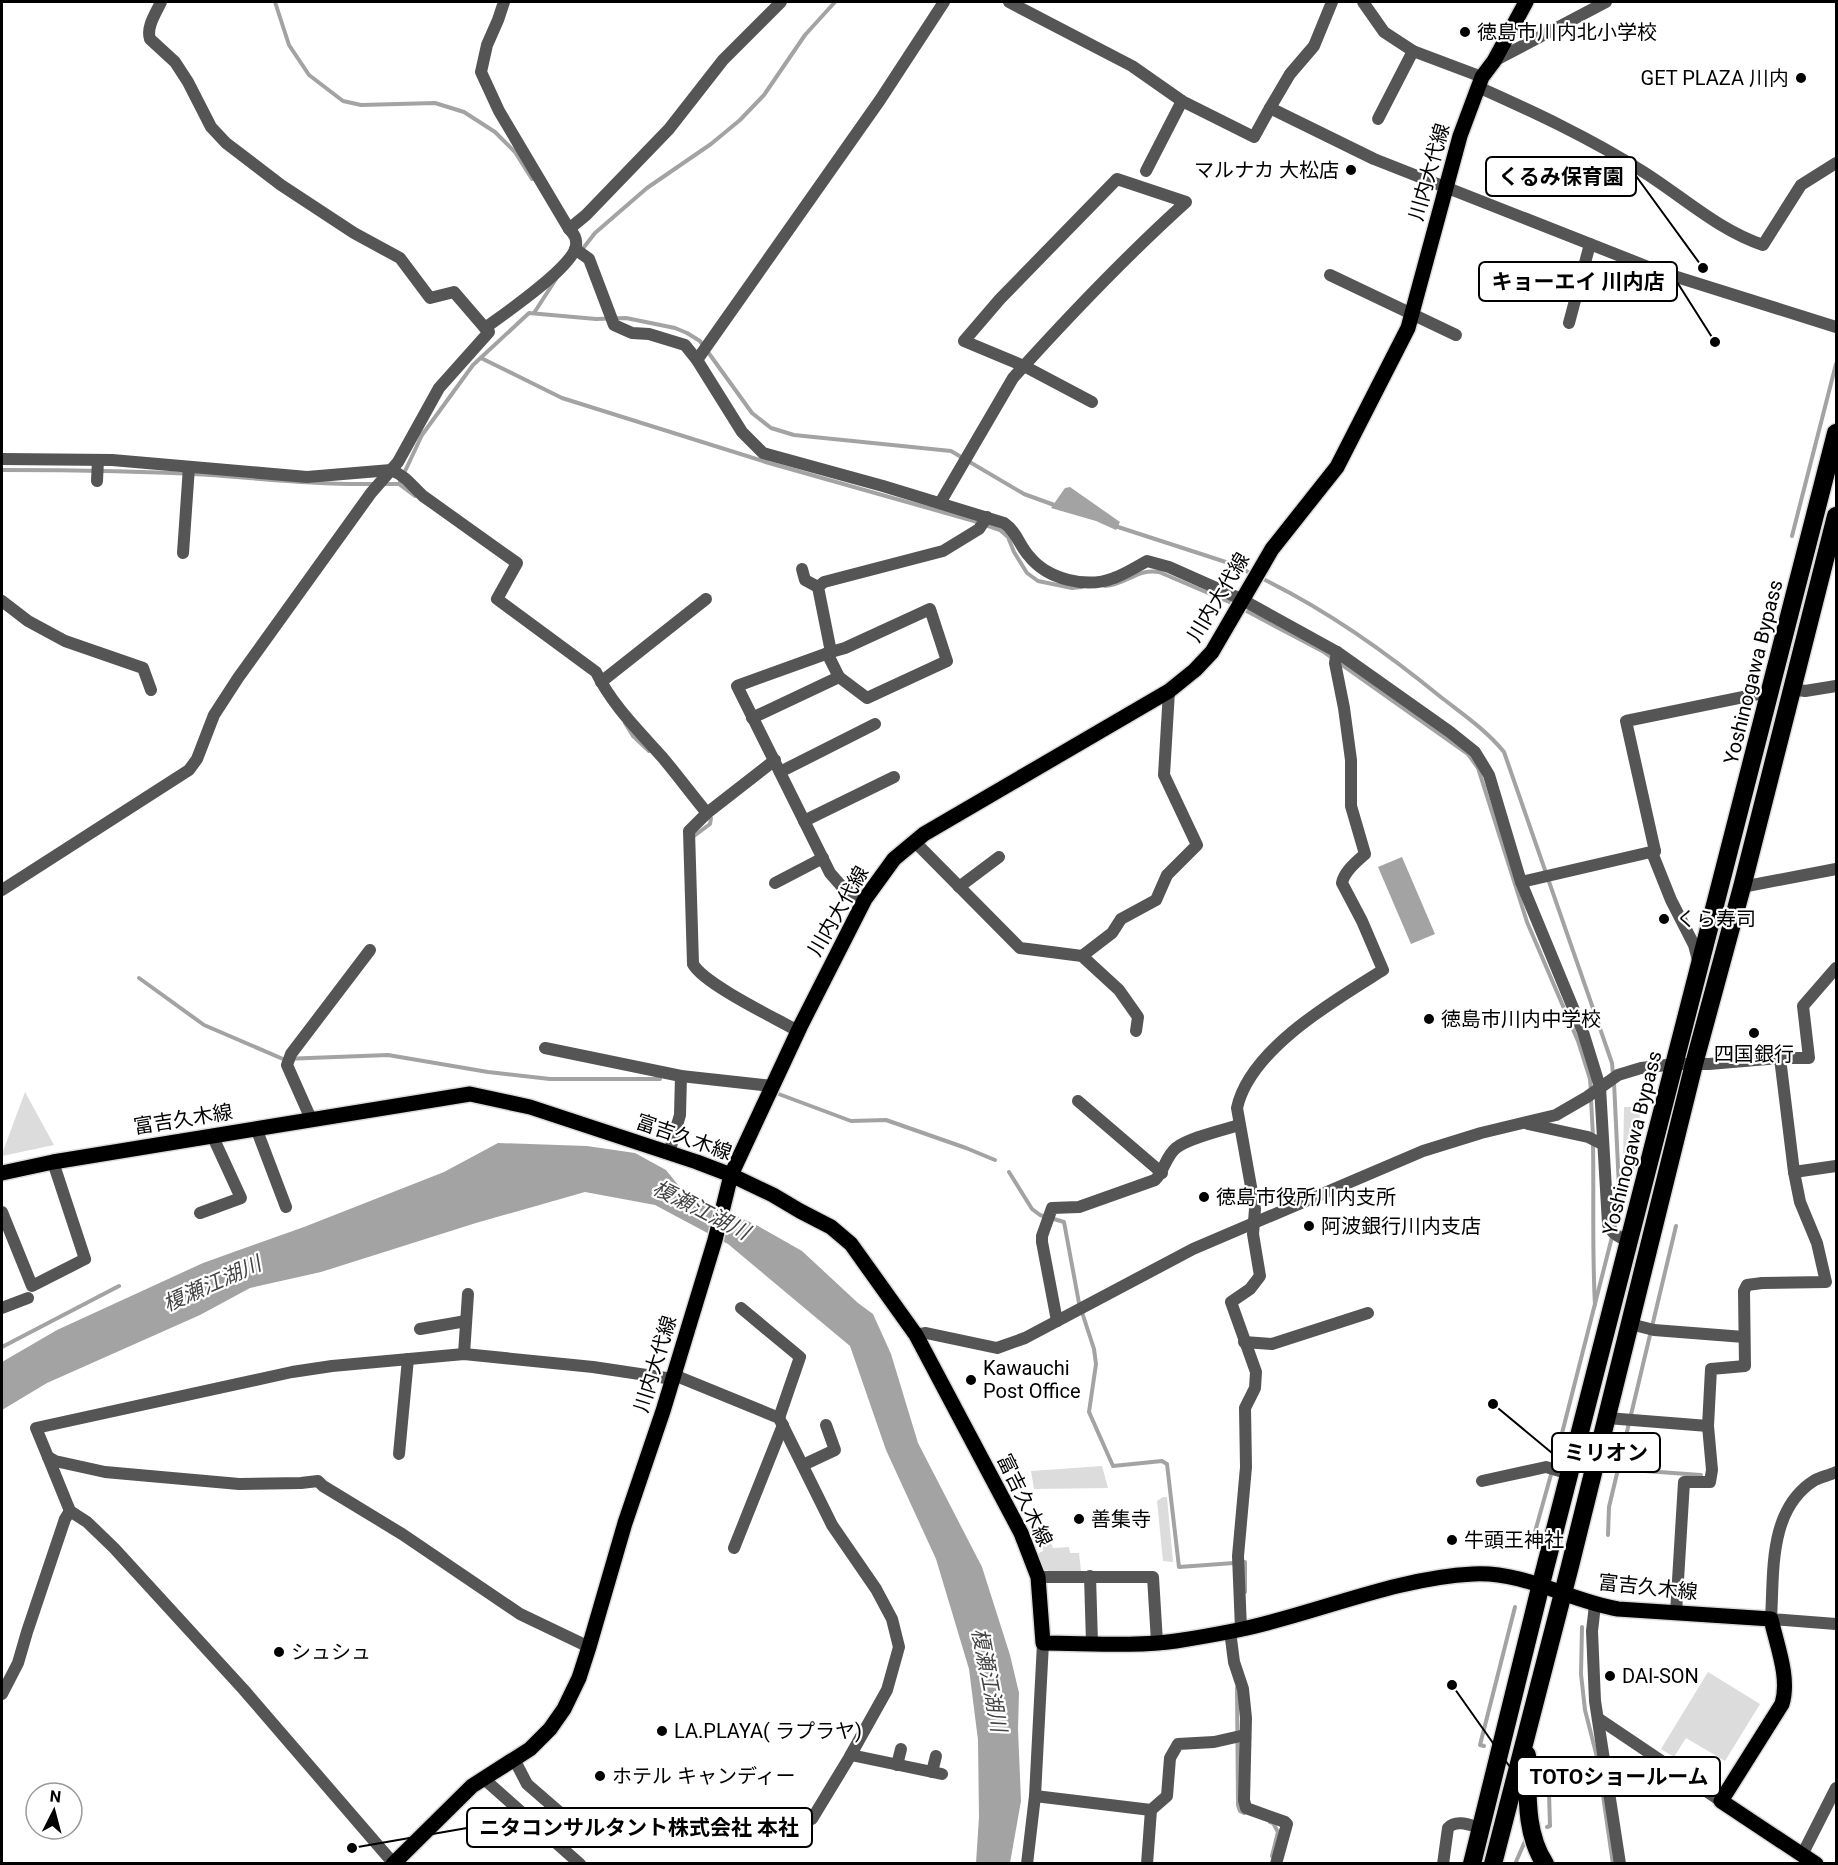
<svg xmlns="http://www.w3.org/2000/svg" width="1838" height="1865" font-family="Roboto,'Noto Sans JP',sans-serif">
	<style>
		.green { fill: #dcdcdc }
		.water { fill: #a3a3a3 }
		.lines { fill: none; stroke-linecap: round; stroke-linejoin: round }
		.stream { stroke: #a3a3a3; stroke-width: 4 }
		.major-casing { stroke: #dbdbdb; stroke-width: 18 }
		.highway-casing { stroke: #dbdbdb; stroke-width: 21 }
		.minor { stroke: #555; stroke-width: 12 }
		.major { stroke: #000; stroke-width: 15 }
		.highway { stroke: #000; stroke-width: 18 }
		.poi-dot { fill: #000; stroke: #fff; stroke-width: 2 }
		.labels { text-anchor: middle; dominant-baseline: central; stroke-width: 4.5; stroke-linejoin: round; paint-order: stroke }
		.poi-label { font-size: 20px; fill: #000; stroke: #fff; text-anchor: start }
		.street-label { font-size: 20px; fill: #000; stroke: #fff }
		.water-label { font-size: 21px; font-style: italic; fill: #444; stroke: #fff }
		.leader { fill: none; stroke: #000; stroke-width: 2 }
		.callout-dot { fill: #000; stroke: #fff; stroke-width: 2 }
		.callout { fill: #fff; stroke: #000; stroke-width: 2 }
		.callout-label { font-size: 21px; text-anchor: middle; font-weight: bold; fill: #000 }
	</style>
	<rect width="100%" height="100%" fill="#fff"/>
	<g class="green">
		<polygon points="25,1092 54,1145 2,1156 2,1154"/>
		<polygon points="1624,1107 1642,1107 1628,1167 1623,1167"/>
		<polygon points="1102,1466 1108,1488 1034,1489 1031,1471"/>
		<polygon points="1163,1497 1167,1497 1173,1562 1163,1561 1157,1501"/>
		<polygon points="1040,1538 1049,1539 1053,1548 1069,1547 1070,1553 1079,1553 1081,1571 1053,1572 1041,1569 1035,1555 1043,1551"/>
		<polygon points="1708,1672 1760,1704 1725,1761 1686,1738 1674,1757 1661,1749"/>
	</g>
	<g class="water">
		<polygon points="1070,487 1120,522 1116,530 1096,521 1051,508 1065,488"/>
		<polygon points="1402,857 1435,934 1411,944 1378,867"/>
		<polygon points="498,1143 587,1146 635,1153 666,1170 683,1191 758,1226 802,1251 858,1303 873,1314 891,1354 918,1443 982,1567 1010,1655 1019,1693 1018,1729 1021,1801 1010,1863 976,1863 979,1817 978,1740 969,1669 936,1559 886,1450 850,1346 728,1244 655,1205 585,1192 476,1223 321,1272 250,1288 200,1315 47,1383 2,1410 2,1362 57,1330 203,1263 304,1227 444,1172"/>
	</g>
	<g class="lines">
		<g class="stream">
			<polyline points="275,2 289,45 309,75 343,101 361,105 435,103 464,112 495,132 515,152 532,179"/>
			<polyline points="581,251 595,233 647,188 711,144 740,120 764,95 805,35 835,2"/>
			<polyline points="534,313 556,279"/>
			<polyline points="481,358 562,398 769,463 974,521 1000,530 1008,537 1014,552 1027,573 1038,581 1072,588 1082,587"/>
			<path d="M2,470C71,470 142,471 211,475C266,479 320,485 375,484"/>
			<polyline points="383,484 399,484 422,435 473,365 529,313 596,319 626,318 675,328 687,333 700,341 752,413 771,428 794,435 951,451 1024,494 1057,506"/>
			<polyline points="399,484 415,496"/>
			<polyline points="1115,526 1235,565 1252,574"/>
			<polyline points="1792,536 1836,364"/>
			<path d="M1259,577C1326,609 1385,651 1442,698C1464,715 1487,731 1504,752L1612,1063L1613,1075"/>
			<path d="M1105,586C1126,585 1137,568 1159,572L1234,604"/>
			<polyline points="1241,608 1324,652 1468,754 1478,768 1527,922 1578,1041 1590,1079 1591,1091"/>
			<polyline points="625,723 633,736 649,751"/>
			<polyline points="694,836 710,824 711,818"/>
			<polyline points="139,978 204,1025 283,1059 388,1055 488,1072 550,1079 660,1079"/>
			<polyline points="1614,1082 1620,1209"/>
			<polyline points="776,1093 851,1121 886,1120 966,1148 995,1160"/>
			<polyline points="1591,1099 1593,1136"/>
			<path d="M1593,1144C1594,1198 1592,1251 1595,1305"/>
			<polyline points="1009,1172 1032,1209 1040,1215 1064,1222 1079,1303 1094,1349 1096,1364 1089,1412 1113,1466 1162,1461 1167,1464 1179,1567 1234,1563"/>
			<polyline points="1614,1229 1633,1167"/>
			<polyline points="2,1347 119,1286"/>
			<polyline points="1617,1469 1701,1475"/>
			<polyline points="1608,1535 1609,1507 1676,1226"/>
			<polyline points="1533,1539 1557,1453 1612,1237"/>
			<polyline points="1243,1562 1245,1562 1245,1592"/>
			<polyline points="1582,1627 1581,1674 1585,1710 1598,1761 1613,1864"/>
			<polyline points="1237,1688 1238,1805 1240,1811 1244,1813"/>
			<polyline points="1484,1746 1480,1745 1515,1607"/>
			<polyline points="1270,1822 1273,1823 1278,1832 1272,1856"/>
			<polyline points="1547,1827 1550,1826 1549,1793 1553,1764 1549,1762"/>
			<polyline points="1515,1864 1526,1839"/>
		</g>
		<g class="major-casing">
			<g id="major">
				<path d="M2,1173L53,1162L470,1094L530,1107L697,1162L731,1175L773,1195L800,1211L831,1227L851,1244L916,1335L1021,1533L1038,1577L1043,1643C1085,1643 1135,1647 1176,1641C1196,1638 1218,1634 1238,1630C1315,1614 1394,1578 1473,1574C1525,1571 1569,1601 1618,1609L1771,1619C1777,1646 1790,1678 1782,1704L1721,1801L1816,1864"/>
				<polyline points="393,1864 472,1786 530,1749 550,1729 564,1709 579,1678 589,1647 625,1523 663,1411 715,1240 731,1175 801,1025 865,899 894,859 924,834 1169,691 1195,670 1212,652 1272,549 1337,467 1408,328 1460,136 1482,77 1494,61 1526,2"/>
			</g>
		</g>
		<g class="highway-casing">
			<g id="highway">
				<path d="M1527,1755C1528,1791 1524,1832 1545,1864"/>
				<polyline points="1472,1864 1541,1584 1836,433"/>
				<polyline points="1493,1864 1570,1566 1694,1064 1742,887 1836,516"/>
			</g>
		</g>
		<g class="minor">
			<path d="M161,2C156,13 146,27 150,39L175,62L188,82L211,127L226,143L281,185L354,233L400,258L430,298L454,292L485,328"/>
			<polyline points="504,2 498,20 487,45 481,72 499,111 569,229"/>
			<polyline points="1009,2 1132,66 1182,101 1254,137 1270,108 1374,159 1661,272 1836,327"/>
			<polyline points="1363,2 1384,32 1413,51 1482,77"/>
			<polyline points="1494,61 1606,2"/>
			<path d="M1478,87C1534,112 1590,138 1642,171C1682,196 1718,230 1763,245L1801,185L1836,163"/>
			<polyline points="1270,108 1290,74 1314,46 1332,2"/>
			<polyline points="1378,119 1413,51"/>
			<polyline points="1146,171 1182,101"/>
			<path d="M575,249L589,259L614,325L632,333L649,334L685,345L697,360L742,432L763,453L883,486L1004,523C1017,532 1019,545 1029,556C1047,579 1086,589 1114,578C1125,574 1136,567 1147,561L1169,567L1241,599L1337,652L1450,732L1475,752L1489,775L1521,882L1583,1032L1600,1087L1608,1224C1611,1234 1621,1238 1630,1242"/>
			<polyline points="1330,275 1456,335"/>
			<polyline points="1569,323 1590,244"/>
			<polyline points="697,360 880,100 944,2"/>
			<path d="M2,459L112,460L307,477L391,470C406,476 412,486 423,496L517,563L497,599L596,672C612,705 639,731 663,758C678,776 692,795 707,813"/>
			<polyline points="97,481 98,460"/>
			<path d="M940,503L1013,378C1068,317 1125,257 1186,202L1117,179L1000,299L964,341L1024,366L1092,402"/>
			<polyline points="183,553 189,467"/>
			<polyline points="802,569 805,580 818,587"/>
			<polyline points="2,601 28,621 65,641 143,668 151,690"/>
			<polyline points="827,653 839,677"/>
			<polyline points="601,682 706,599"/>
			<polyline points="1791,689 1805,691 1836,686"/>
			<polyline points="752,718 839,677 867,698 947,661 930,609 845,648 831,652"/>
			<path d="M775,760L707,813L689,831L693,964C704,984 775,1018 798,1031"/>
			<polyline points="780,772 875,724"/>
			<polyline points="804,821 894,777"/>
			<polyline points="915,842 1020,948 1082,956 1119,990 1138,1017 1136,1031"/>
			<polyline points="1521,882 1655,851"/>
			<polyline points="775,883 823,858"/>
			<polyline points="959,887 999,857"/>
			<polyline points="1742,887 1836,869"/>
			<path d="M2,890L189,770L197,759L214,715L238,678L371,493L398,462L439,388L489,332L485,328C504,314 572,268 576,246C577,238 574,234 569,229L586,215L669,129L723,60L781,2"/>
			<polyline points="865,899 844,889 830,873 737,686 831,652 818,587 824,582 943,551 979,529 987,517"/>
			<polyline points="1082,956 1112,933 1121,919 1156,900 1167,875 1197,845 1164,775 1169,691"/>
			<polyline points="1699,964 1694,945 1671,900 1653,855 1655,851 1626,721 1758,694 1770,695"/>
			<polyline points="545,1048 681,1076 772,1086"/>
			<polyline points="1780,1058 1809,1058 1803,1006 1836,968"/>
			<polyline points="1078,1101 1162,1173"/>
			<polyline points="311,1119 287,1065 291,1054 370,950"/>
			<polyline points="1528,1124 1588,1137 1602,1144"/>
			<polyline points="256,1128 286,1207"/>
			<polyline points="669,1153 680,1115 681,1076"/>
			<polyline points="2,1212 32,1286 85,1259 53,1162"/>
			<polyline points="200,1213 241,1198 212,1135"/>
			<polyline points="2,1308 28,1298"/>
			<polyline points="741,1308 800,1357 779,1418"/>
			<path d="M1057,1321L1042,1242V1236L1052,1208L1079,1207L1155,1180C1164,1171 1166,1156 1176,1148C1188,1138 1223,1130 1239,1125"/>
			<polyline points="1630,1324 1654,1330 1744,1337"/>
			<polyline points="420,1329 466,1321"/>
			<polyline points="916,1335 926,1333 997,1348 1025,1338 1193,1249 1423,1151 1481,1133 1556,1115 1587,1097 1618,1075 1641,1068 1675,1064 1709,1064 1780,1058 1794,1172 1836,1166"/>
			<polyline points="1244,1342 1272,1344 1368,1313"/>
			<polyline points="464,1354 468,1294"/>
			<polyline points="674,1375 779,1418 832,1525 876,1589 892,1619 899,1647 887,1690 849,1758 812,1819"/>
			<polyline points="1607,1418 1708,1426"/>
			<polyline points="399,1454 408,1359"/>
			<polyline points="48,1457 36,1428 292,1372 332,1366 464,1354 593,1367 673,1379"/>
			<polyline points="803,1465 835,1450 826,1425"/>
			<path d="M1836,1472C1830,1475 1821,1477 1815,1480C1768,1509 1774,1572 1771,1619L1836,1624"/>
			<polyline points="1482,1481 1546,1467 1570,1474"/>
			<polyline points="734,1548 783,1425"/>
			<polyline points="1090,1576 1092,1643"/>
			<polyline points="1038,1577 1153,1577 1157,1642"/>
			<polyline points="1595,1605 1592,1631 1595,1701 1620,1864"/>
			<polyline points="1676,1613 1684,1482 1710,1482 1712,1470 1708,1426 1711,1369 1745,1366 1744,1291 1747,1285 1762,1283 1826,1282 1817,1243 1800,1202 1794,1172"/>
			<path d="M1241,1629L1238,1556L1246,1467L1245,1408L1255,1388L1256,1372L1231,1302L1250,1289L1260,1276L1253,1234L1255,1209L1237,1108C1250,1049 1335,1000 1383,970L1362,921L1342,883C1344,872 1356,862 1365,854L1351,806V760L1344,708L1335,663L1337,652"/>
			<polyline points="1230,1631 1234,1662 1243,1689 1246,1718 1244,1800 1246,1808 1285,1822 1287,1824 1276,1864"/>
			<polyline points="2,1694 18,1663 27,1632 65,1519 70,1511"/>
			<polyline points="1599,1719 1721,1801"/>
			<polyline points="851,1755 942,1774"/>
			<polyline points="514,1759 527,1784 587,1836 602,1836"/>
			<polyline points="897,1765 901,1749"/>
			<polyline points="932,1772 936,1756"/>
			<polyline points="483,1778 580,1864"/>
			<polyline points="1035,1796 1151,1810 1167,1796 1170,1758 1178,1744 1214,1742 1245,1735"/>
			<polyline points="1802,1855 1836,1788"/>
			<polyline points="394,1864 244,1690 114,1548 87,1522 70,1511 48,1457 55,1461 105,1472 239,1484 301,1483 318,1481 323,1486 402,1534 520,1614 589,1647"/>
			<polyline points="1027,1864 1035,1796 1043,1643"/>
			<polyline points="1147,1864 1151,1810"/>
			<path d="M1443,1864L1448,1828C1456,1819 1470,1825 1481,1828"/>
		</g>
		<use href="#major" class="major"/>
		<use href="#highway" class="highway"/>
	</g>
	<g class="poi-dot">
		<circle cx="1465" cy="32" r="6"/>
		<circle cx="1801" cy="78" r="6"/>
		<circle cx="1351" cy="170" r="6"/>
		<circle cx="1664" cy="919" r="6"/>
		<circle cx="1429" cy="1019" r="6"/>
		<circle cx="1754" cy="1033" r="6"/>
		<circle cx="1204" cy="1197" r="6"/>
		<circle cx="1309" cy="1226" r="6"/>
		<circle cx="971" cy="1380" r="6"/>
		<circle cx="1079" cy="1519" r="6"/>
		<circle cx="1452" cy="1540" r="6"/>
		<circle cx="279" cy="1652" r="6"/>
		<circle cx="1610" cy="1676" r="6"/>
		<circle cx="662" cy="1731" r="6"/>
		<circle cx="600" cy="1776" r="6"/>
	</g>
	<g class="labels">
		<g class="poi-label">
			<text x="1477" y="32">徳島市川内北小学校</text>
			<text x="1789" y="78" text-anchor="end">GET PLAZA 川内</text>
			<text x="1339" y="170" text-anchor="end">マルナカ 大松店</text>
			<text x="1676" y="919">くら寿司</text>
			<text x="1441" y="1019">徳島市川内中学校</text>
			<text x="1754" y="1054" text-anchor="middle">四国銀行</text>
			<text x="1216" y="1197">徳島市役所川内支所</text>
			<text x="1321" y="1226">阿波銀行川内支店</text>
			<text x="983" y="1368">Kawauchi<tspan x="983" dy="23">Post Office</tspan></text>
			<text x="1091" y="1519">善集寺</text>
			<text x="1464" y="1540">牛頭王神社</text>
			<text x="291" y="1652">シュシュ</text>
			<text x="1622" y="1676">DAI-SON</text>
			<text x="674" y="1731">LA.PLAYA( ラプラヤ)</text>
			<text x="612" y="1776">ホテル キャンディー</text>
		</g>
		<g class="street-label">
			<text transform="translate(1429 172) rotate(-74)">川内大代線</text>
			<text transform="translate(1218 597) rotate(-59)">川内大代線</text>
			<text transform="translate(1753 672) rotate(-76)">Yoshinogawa Bypass</text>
			<text transform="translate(838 911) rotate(-60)">川内大代線</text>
			<text transform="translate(183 1119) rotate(-9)">富吉久木線</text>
			<text transform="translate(684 1137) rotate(19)">富吉久木線</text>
			<text transform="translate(1632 1143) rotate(-76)">Yoshinogawa Bypass</text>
			<text transform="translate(655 1364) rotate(-73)">川内大代線</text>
			<text transform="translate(1025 1500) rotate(64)">富吉久木線</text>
			<text transform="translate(1648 1587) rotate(6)">富吉久木線</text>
		</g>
		<g class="water-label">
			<text transform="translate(701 1210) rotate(27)">榎瀬江湖川</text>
			<text transform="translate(212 1284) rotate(-24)">榎瀬江湖川</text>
			<text transform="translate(989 1680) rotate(79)">榎瀬江湖川</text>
		</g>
	</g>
	<path class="leader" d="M1703 268L1636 176M1715 342L1677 282M1493 1404L1552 1453M1452 1685L1517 1777M352 1848L467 1828"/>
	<g class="callout-dot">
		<circle cx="1703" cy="268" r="6"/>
		<circle cx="1715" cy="342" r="6"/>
		<circle cx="1493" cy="1404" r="6"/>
		<circle cx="1452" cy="1685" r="6"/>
		<circle cx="352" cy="1848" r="6"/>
	</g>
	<g class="callout">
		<rect x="1486" y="157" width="150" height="39" rx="6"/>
		<rect x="1479" y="262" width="198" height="39" rx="6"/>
		<rect x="1552" y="1433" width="108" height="39" rx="6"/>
		<rect x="1517" y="1757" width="203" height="39" rx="6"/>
		<rect x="467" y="1808" width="345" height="39" rx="6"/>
	</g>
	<g class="callout-label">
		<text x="1561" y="184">くるみ保育園</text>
		<text x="1578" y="289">キョーエイ 川内店</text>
		<text x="1606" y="1460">ミリオン</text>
		<text x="1619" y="1784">TOTOショールーム</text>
		<text x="639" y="1835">ニタコンサルタント株式会社 本社</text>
	</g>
	<rect width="1838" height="1865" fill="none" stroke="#000000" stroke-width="6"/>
	<g transform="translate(54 1811) rotate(6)"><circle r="28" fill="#ffffff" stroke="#999999" stroke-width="1.5"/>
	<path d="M0-4.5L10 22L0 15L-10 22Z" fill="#000000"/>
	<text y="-9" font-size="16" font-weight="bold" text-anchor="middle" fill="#000000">N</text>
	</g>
</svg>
